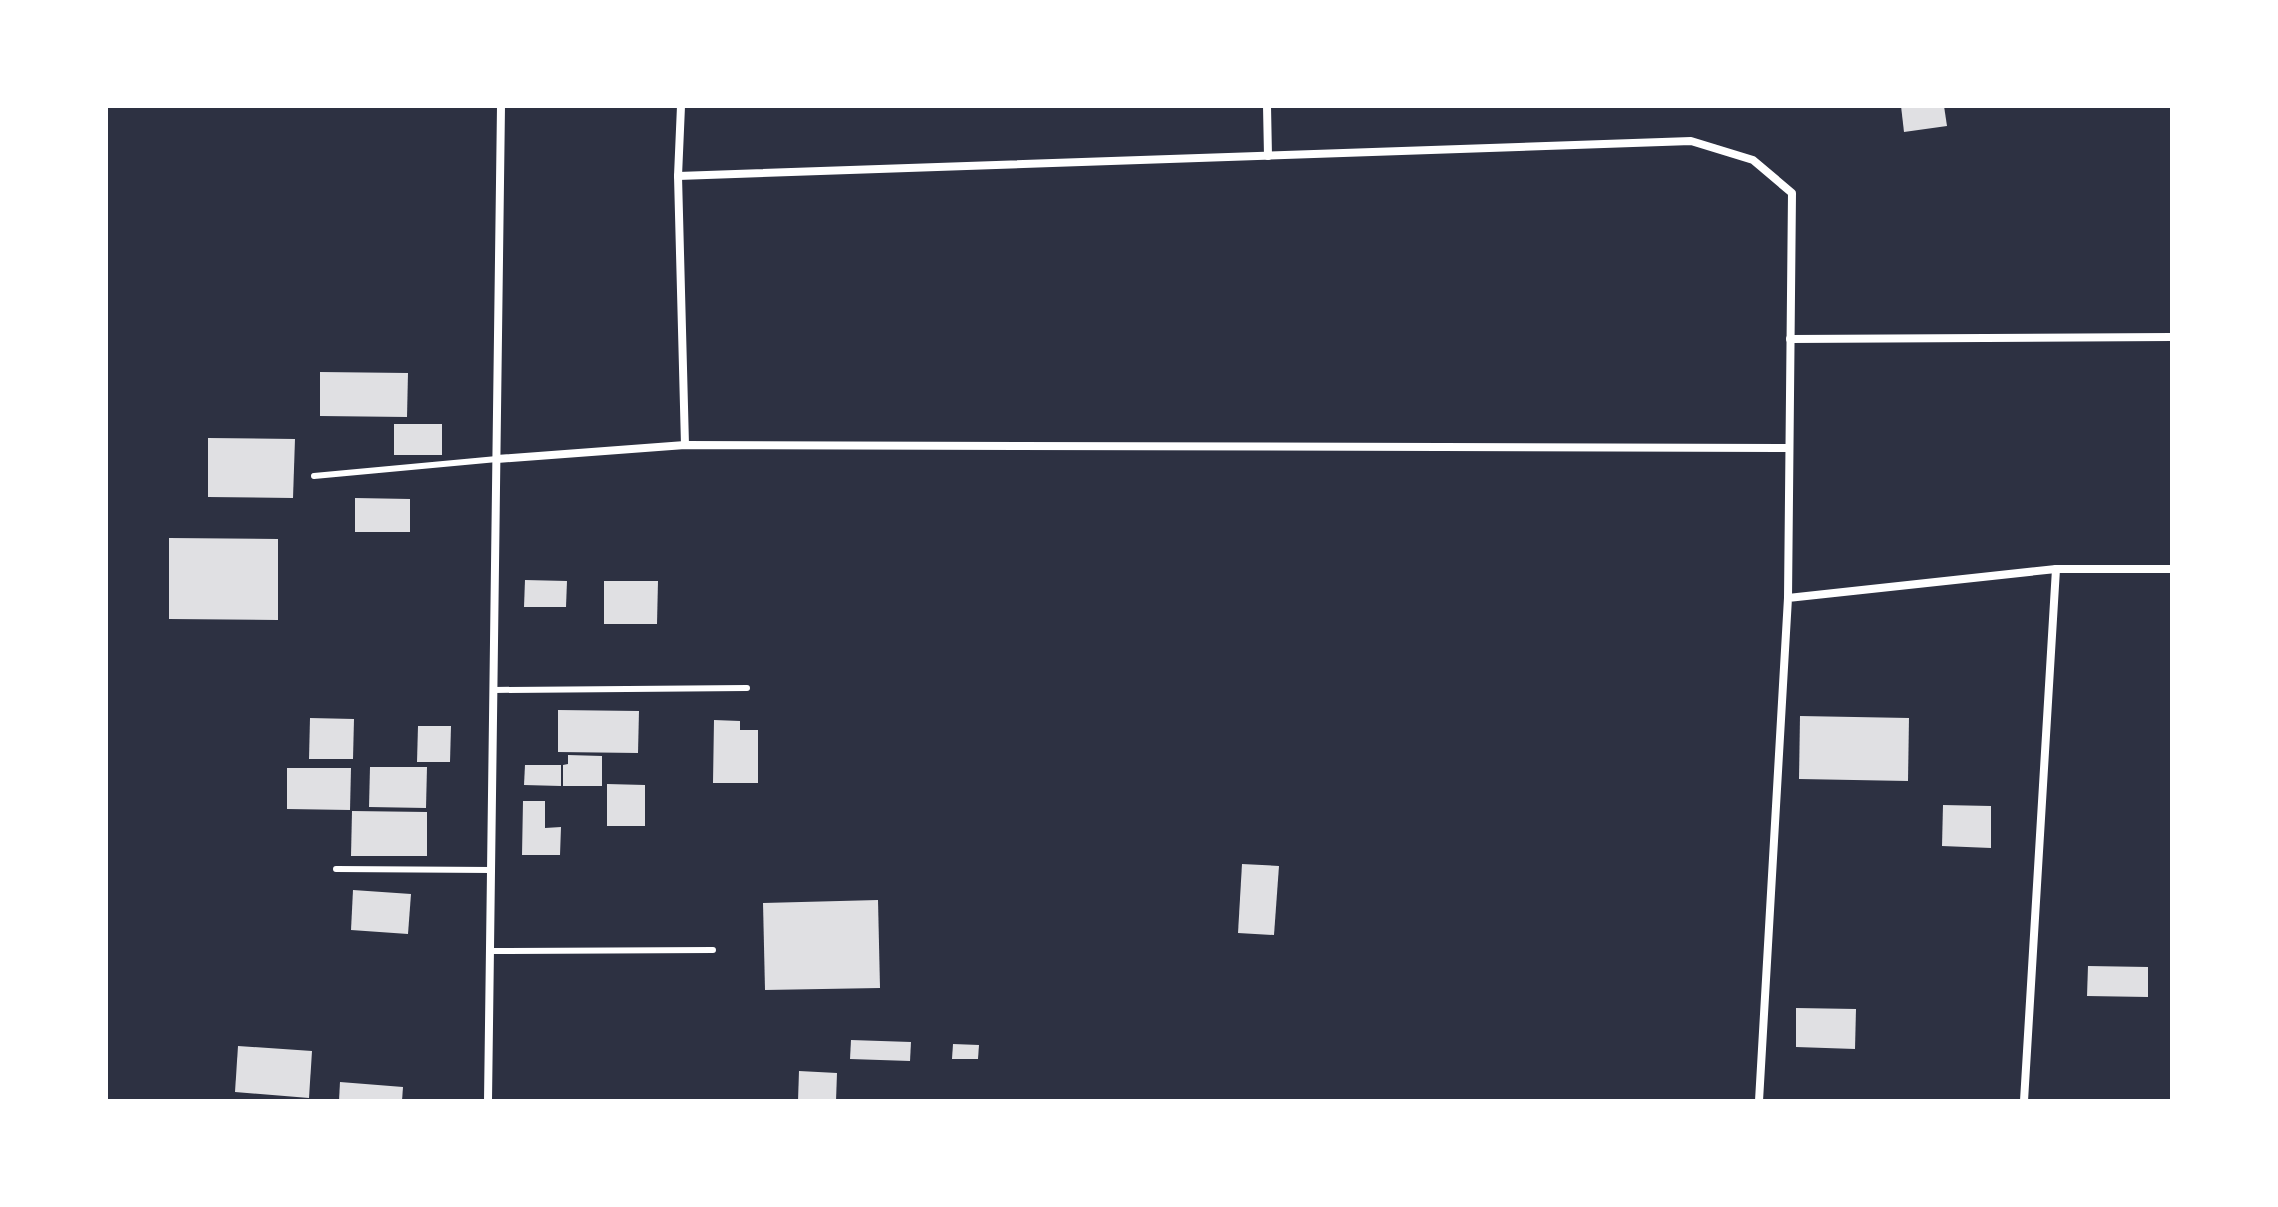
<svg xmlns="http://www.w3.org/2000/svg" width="2278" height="1207" font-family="'DM Sans',sans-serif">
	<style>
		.building { fill: #e0e0e3 }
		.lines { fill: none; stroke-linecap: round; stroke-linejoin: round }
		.service { stroke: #fff; stroke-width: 6 }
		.minor { stroke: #fff; stroke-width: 8 }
	</style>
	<rect width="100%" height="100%" fill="#2d3142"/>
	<g class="building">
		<polygon points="1901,106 1944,106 1947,126 1904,132"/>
		<polygon points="320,372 408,373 407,417 320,416"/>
		<rect x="394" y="424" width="48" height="31"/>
		<polygon points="208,438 295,439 293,498 208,497"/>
		<polygon points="355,498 410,499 410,532 355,532"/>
		<polygon points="169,538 278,539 278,620 169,619"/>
		<polygon points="525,580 567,581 566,607 524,607"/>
		<polygon points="604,581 658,581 657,624 604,624"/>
		<polygon points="558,710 639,711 638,753 558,752"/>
		<polygon points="1800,716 1909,718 1908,781 1799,779"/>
		<polygon points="310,718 354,719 353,759 309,759"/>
		<polygon points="714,720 740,721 740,730 758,730 758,783 713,783"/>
		<polygon points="418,726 451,726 450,762 417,762"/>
		<polygon points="568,755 602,756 602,786 563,786 563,765 568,764"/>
		<polygon points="525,765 561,765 561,786 524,785"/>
		<polygon points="370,767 427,767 426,808 369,807"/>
		<polygon points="287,768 351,768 350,810 287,809"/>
		<polygon points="607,784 645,785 645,826 607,826"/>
		<polygon points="523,801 545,801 545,828 561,827 560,855 522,855"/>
		<polygon points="1943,805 1991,806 1991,848 1942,846"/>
		<polygon points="352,811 427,812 427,856 351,856"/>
		<polygon points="1242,864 1279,866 1274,935 1238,933"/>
		<polygon points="353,890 411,894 408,934 351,930"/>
		<polygon points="878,900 880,988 765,990 763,903"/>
		<polygon points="2088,966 2148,967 2148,997 2087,996"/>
		<polygon points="1796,1008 1856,1009 1855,1049 1796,1047"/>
		<polygon points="851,1040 911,1042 910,1061 850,1059"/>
		<polygon points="953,1044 979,1045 978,1059 952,1059"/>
		<polygon points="238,1046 312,1051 309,1098 235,1092"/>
		<polygon points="799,1071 837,1073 836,1101 798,1101"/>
		<polygon points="340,1082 403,1087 402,1101 339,1101"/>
	</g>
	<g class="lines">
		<g class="service">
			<polyline points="314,476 497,459"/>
			<polyline points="494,690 747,688"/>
			<polyline points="336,869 492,870"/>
			<polyline points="490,951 713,950"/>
		</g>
		<g class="minor">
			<polyline points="681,106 678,176 685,445"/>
			<polyline points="1267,106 1268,156"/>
			<polyline points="678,176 1691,141 1753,160 1792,193 1788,598"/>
			<polyline points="1790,339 2172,337"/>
			<polyline points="497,459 685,445 1789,448"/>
			<polyline points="488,1101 501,106"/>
			<polyline points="1759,1101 1788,598 2056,569 2172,569"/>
			<polyline points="2024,1101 2056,569"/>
		</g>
	</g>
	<rect width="2278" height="1207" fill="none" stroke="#ffffff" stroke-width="216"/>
</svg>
